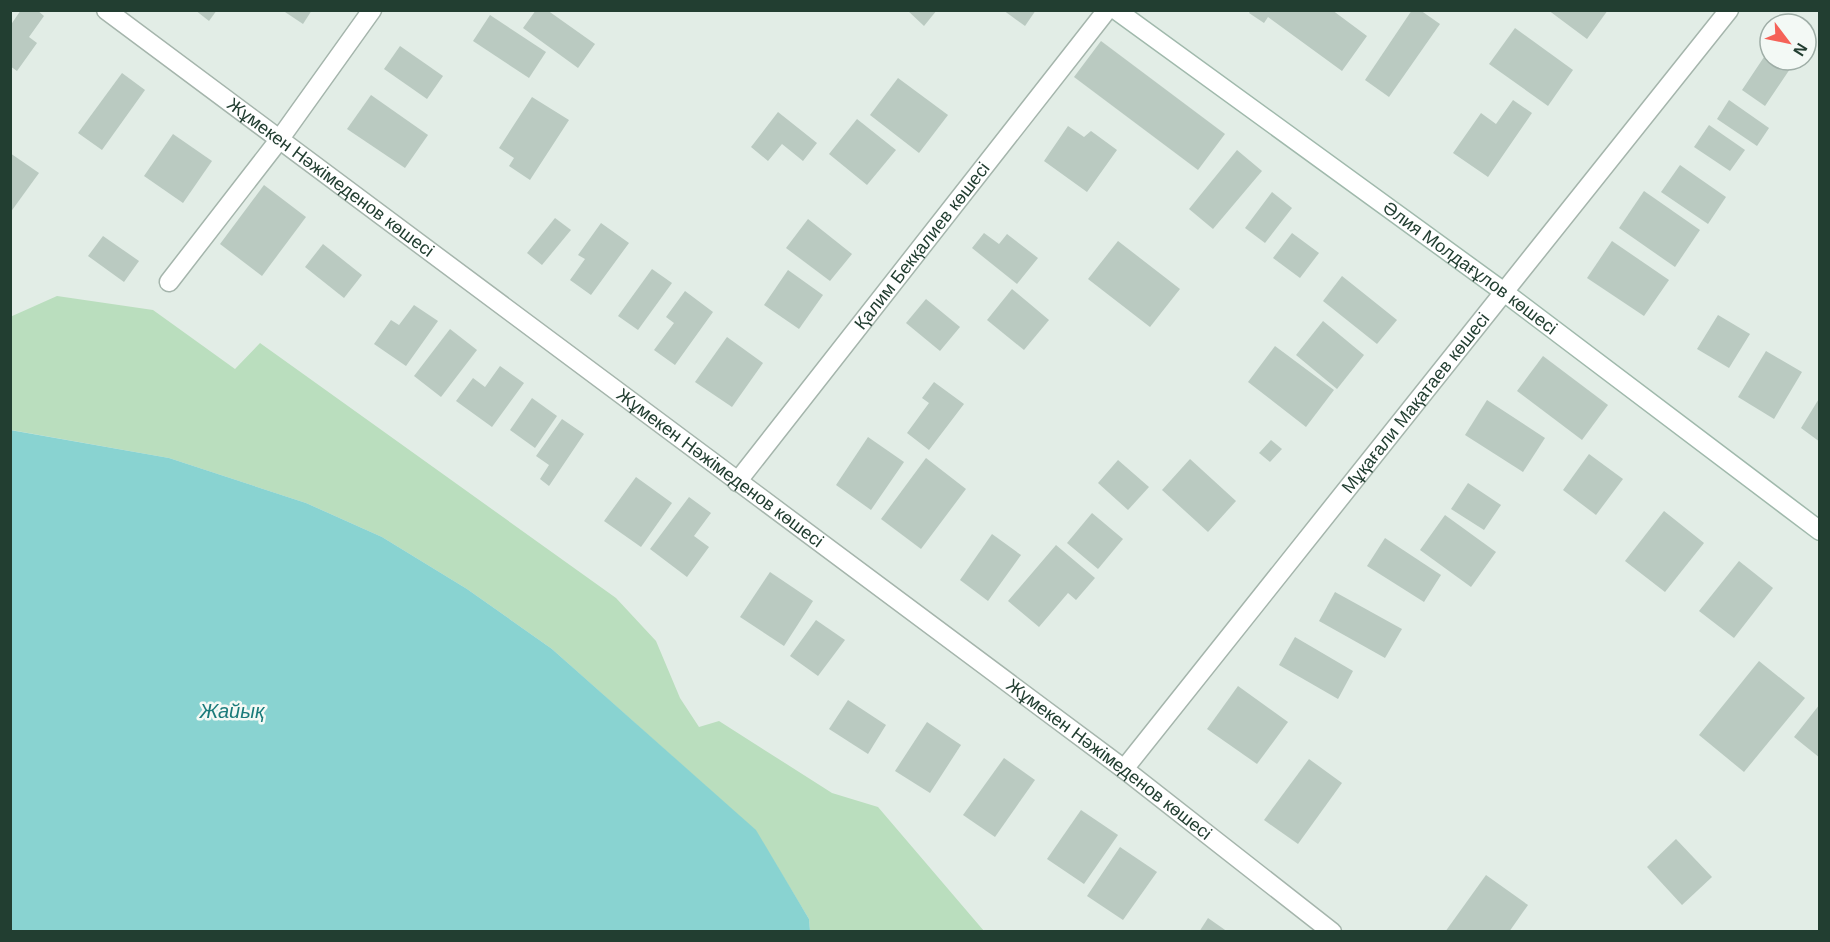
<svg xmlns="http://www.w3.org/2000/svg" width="1830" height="942" font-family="Arial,sans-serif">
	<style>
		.green { fill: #badebe }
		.water { fill: #89d3d1 }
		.building { fill: #bacac1 }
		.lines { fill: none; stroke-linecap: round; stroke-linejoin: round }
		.minor-casing { stroke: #a5b5ac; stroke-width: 21 }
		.tertiary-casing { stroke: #a5b5ac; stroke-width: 21 }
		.secondary-casing { stroke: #a0b9ac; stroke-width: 21 }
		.minor { stroke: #fff; stroke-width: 18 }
		.tertiary { stroke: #fff; stroke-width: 18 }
		.secondary { stroke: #fff; stroke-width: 18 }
		.labels { text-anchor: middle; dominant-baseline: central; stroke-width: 5; stroke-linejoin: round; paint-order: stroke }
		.street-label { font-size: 18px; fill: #223e31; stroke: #f3f9f5 }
		.water-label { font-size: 20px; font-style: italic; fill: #1a7b7a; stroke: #f3f9f5 }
	</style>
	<rect width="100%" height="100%" fill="#e2ede6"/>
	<polygon class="green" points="57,296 153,310 235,369 260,343 616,598 656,641 680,698 699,727 719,721 832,793 878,807 984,931 810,931 809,919 755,830 552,649 467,589 382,537 306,503 169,458 11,430 10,317"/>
	<polygon class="water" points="10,430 169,458 306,503 382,537 467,589 552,649 756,830 809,919 810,931 11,931"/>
	<g class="building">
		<polygon points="21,10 37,10 44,16 29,37 37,43 17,71 10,66 10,26"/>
		<polygon points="195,10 217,10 209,21"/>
		<polygon points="282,10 312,10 303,24"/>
		<polygon points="536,10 547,10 595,44 578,68 523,28"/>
		<polygon points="907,10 937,10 924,26"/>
		<polygon points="1003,10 1036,10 1025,26"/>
		<polygon points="1251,10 1332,10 1367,36 1342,71 1268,17 1264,23 1249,13"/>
		<polygon points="1412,10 1420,10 1440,24 1389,97 1365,80"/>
		<polygon points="1548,10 1608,10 1587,39"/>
		<polygon points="490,15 546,52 529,78 473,41"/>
		<polygon points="1515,28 1573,70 1548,106 1489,64"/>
		<polygon points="1101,41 1225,134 1198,170 1074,77"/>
		<polygon points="400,46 443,76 427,99 384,69"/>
		<polygon points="1770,48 1770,60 1796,60 1765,106 1742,90"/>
		<polygon points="122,73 145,90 102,150 78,133"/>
		<polygon points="898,78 948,115 919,153 870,115"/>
		<polygon points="371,95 428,135 405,168 347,129"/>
		<polygon points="532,97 569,120 530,180 509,166 514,158 499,148"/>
		<polygon points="1513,100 1532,113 1488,177 1453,153 1481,113 1496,124"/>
		<polygon points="1729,100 1769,128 1757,146 1717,119"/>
		<polygon points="778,112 817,143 803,161 782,144 768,161 751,147"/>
		<polygon points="857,119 896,150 867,185 829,154"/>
		<polygon points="1709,125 1745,150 1730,171 1694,147"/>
		<polygon points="1068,126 1084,137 1091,131 1117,150 1087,192 1044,161"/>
		<polygon points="173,134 212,161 183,203 144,176"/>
		<polygon points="1237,150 1262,171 1213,229 1189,209"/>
		<polygon points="10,153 39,173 10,213"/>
		<polygon points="1680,165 1726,197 1708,224 1661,192"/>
		<polygon points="264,185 306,217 262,276 220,244"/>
		<polygon points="1644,191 1700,230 1675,267 1619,228"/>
		<polygon points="1272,192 1292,208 1265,243 1245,228"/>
		<polygon points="555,218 571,230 542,265 527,253"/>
		<polygon points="808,219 852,254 830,281 786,248"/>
		<polygon points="601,223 629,243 591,295 570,280 585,259 578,255"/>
		<polygon points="984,233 999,244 1007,234 1038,258 1017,284 972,248"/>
		<polygon points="1292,233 1319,253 1300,278 1273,258"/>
		<polygon points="103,236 139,261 124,282 88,256"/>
		<polygon points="1118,241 1180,289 1150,327 1088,279"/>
		<polygon points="1612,241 1669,280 1644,316 1587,278"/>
		<polygon points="323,244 362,275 344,298 305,267"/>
		<polygon points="652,269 672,283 638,330 618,316"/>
		<polygon points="788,270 823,295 799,329 764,305"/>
		<polygon points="1342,276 1397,320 1377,344 1323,301"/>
		<polygon points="1012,289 1049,320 1024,350 987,320"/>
		<polygon points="685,291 713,312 675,365 654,350 674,323 666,317"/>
		<polygon points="926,299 960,327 940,351 906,323"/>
		<polygon points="414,305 438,321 406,366 374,344 391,320 399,325"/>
		<polygon points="1718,315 1750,334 1729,368 1697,349"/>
		<polygon points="1323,321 1364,355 1337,389 1296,355"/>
		<polygon points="450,329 477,350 441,397 414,376"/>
		<polygon points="727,337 763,363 732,407 695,382"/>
		<polygon points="1275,346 1334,390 1306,427 1248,382"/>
		<polygon points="1766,351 1802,372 1774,419 1738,397"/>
		<polygon points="1543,356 1608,405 1582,440 1517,391"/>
		<polygon points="500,366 524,383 492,427 456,401 473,378 485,387"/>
		<polygon points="934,382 964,404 929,450 907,433 929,403 922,398"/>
		<polygon points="1820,397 1820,442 1801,428"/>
		<polygon points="532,398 557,416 535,448 510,430"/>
		<polygon points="1487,400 1545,438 1523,472 1465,435"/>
		<polygon points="562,419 584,434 549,486 540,479 549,465 536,456"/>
		<polygon points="868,437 904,462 871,510 836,485"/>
		<polygon points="1271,440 1282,449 1270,462 1259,453"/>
		<polygon points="1589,454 1623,479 1596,515 1563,490"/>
		<polygon points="926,458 966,489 921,549 881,519"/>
		<polygon points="1190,459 1236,501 1208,532 1162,490"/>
		<polygon points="1118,460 1149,487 1128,510 1098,483"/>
		<polygon points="636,477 672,503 641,547 604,521"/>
		<polygon points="1468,483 1501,505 1484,530 1451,509"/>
		<polygon points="689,497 711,513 694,536 709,547 687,577 650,549"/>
		<polygon points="1664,511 1704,543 1665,592 1625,561"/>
		<polygon points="1092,513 1123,539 1098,569 1067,543"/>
		<polygon points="1445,515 1496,552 1471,587 1420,550"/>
		<polygon points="992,534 1021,555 988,601 960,580"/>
		<polygon points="1385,538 1441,575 1424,602 1367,566"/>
		<polygon points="1056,545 1095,578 1076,600 1068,593 1039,627 1008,601"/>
		<polygon points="1739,561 1773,588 1734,638 1699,611"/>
		<polygon points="770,572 813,601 784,646 740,617"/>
		<polygon points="1335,592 1402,629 1385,658 1319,621"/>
		<polygon points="816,620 845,640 818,676 790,656"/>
		<polygon points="1295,637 1353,671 1338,699 1279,665"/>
		<polygon points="1759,661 1805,698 1744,772 1699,735"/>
		<polygon points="1238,686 1288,722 1257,764 1207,729"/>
		<polygon points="848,700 886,725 868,754 829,729"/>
		<polygon points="1820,704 1820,758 1794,737"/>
		<polygon points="927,722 961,745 930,793 895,771"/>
		<polygon points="1004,758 1035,780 995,837 963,815"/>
		<polygon points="1309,759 1342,783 1298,844 1264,820"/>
		<polygon points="1081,810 1118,835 1084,884 1047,859"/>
		<polygon points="1676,839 1712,877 1682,905 1647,867"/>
		<polygon points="1120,847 1157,872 1123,920 1087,896"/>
		<polygon points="1486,875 1528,905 1509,932 1445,932"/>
		<polygon points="1208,918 1228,932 1199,932"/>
	</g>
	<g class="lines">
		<g class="minor-casing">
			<g id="minor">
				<path id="s1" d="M106,10L1124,769L1332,932"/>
				<polyline points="169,282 279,140 372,10"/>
				<path id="s2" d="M737,482L1107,10"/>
				<path id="s3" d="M1124,769L1504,292"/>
			</g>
		</g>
		<g class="tertiary-casing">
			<polyline id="tertiary" points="1504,292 1729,10"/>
		</g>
		<g class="secondary-casing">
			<g id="secondary">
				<path id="s4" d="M1116,10L1504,292L1820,531"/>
			</g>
		</g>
		<use href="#minor" class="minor"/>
		<use href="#tertiary" class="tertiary"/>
		<use href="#secondary" class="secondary"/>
	</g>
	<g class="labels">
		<g class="street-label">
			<text stroke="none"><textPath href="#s1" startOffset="280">Жұмекен Нәжімеденов көшесі</textPath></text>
			<text stroke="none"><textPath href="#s2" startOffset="300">Қалим Бекқалиев көшесі</textPath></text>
			<text stroke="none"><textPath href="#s4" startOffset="438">Әлия Молдағұлов көшесі</textPath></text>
			<text stroke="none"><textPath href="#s3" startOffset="468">Мұқағали Мақатаев көшесі</textPath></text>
			<text stroke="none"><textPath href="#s1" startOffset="766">Жұмекен Нәжімеденов көшесі</textPath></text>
			<text stroke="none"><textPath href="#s1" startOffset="1252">Жұмекен Нәжімеденов көшесі</textPath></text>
		</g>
		<g class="water-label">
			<text x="232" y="711">Жайық</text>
		</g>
	</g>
	<rect width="1830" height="942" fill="none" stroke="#223e31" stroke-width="24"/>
	<g transform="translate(1788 42) rotate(122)"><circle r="28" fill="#f3f9f5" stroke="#9faea7" stroke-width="1.5"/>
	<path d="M0-4.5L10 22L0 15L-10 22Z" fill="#f56258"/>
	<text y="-9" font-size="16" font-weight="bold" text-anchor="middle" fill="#223e31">N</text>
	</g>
</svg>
